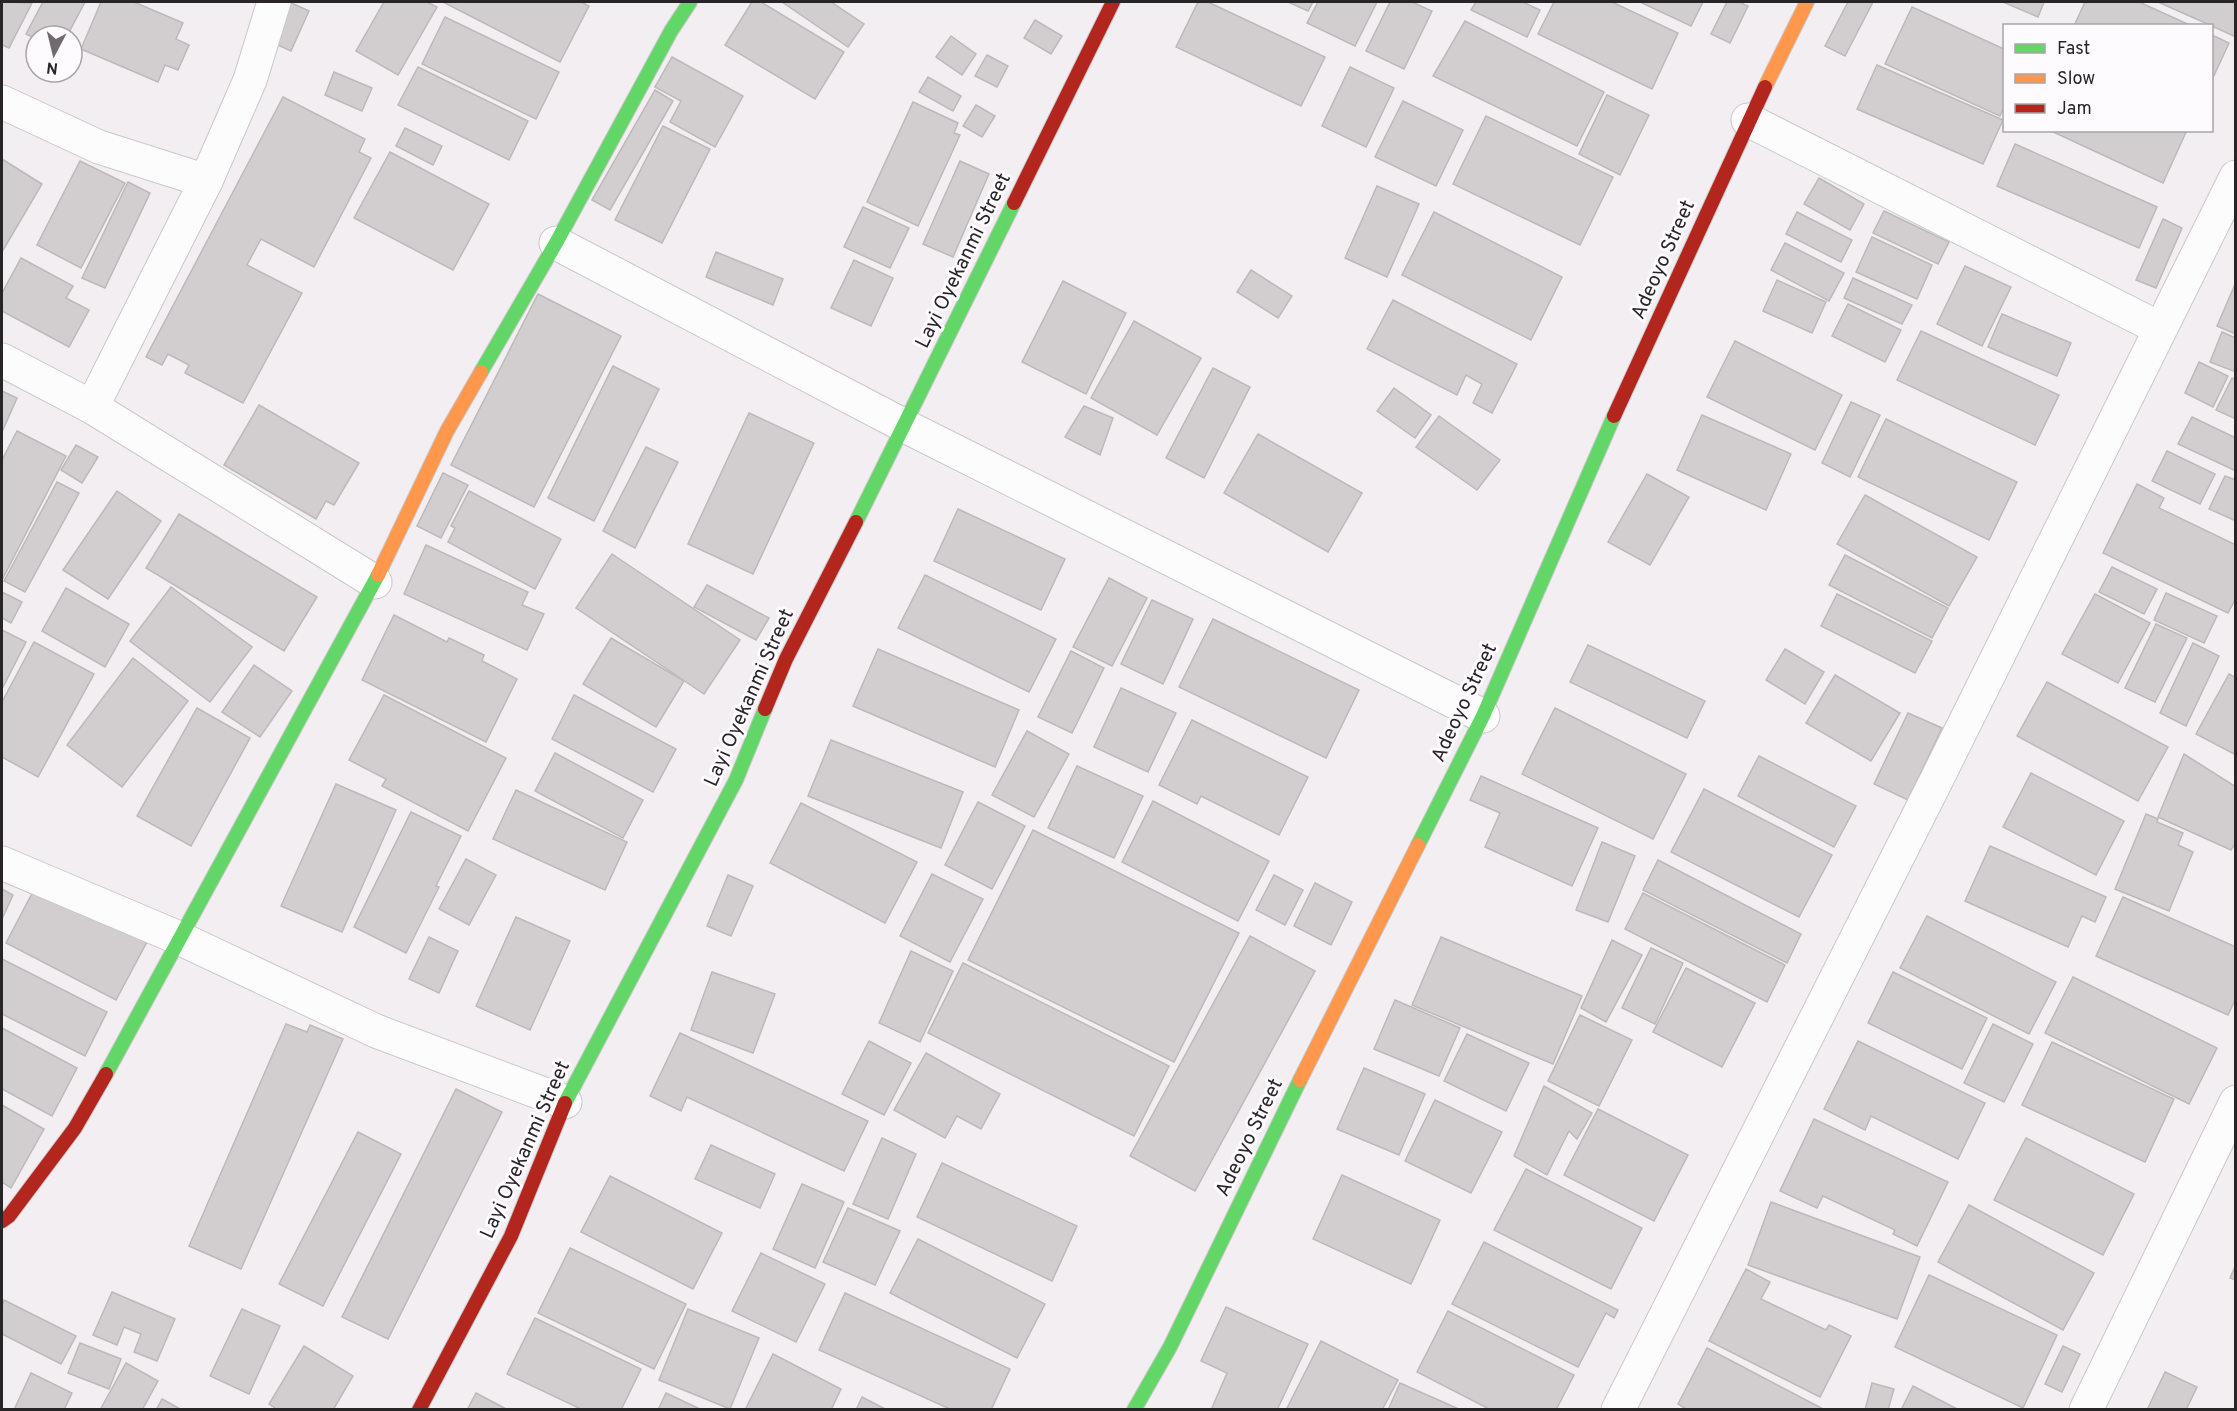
<svg xmlns="http://www.w3.org/2000/svg" width="2237" height="1411" font-family="Overpass,sans-serif">
	<style>
		.building { fill: #d2ced0; stroke: #bdb9bb; stroke-width: 1.5 }
		.lines { fill: none; stroke-linecap: round; stroke-linejoin: round }
		.street-casing { stroke: #cbc8ca; stroke-width: 35 }
		.fast-casing { stroke: #cbc8ca; stroke-width: 16 }
		.slow-casing { stroke: #cbc8ca; stroke-width: 16 }
		.jam-casing { stroke: #cbc8ca; stroke-width: 16 }
		.street { stroke: #fdfcfd; stroke-width: 33 }
		.fast { stroke: #63d668; stroke-width: 14 }
		.slow { stroke: #ff974d; stroke-width: 14 }
		.jam { stroke: #b3261e; stroke-width: 14 }
		.labels { text-anchor: middle; dominant-baseline: central; stroke-width: 6; stroke-linejoin: round; paint-order: stroke }
		.street-label { font-size: 20px; fill: #282527; stroke: #fefbfe }
	</style>
	<rect width="100%" height="100%" fill="#f2eef1"/>
	<g class="building">
		<polygon points="2,2 32,3 9,48 2,45"/>
		<polygon points="43,2 85,2 67,36 36,36 36,39 26,34"/>
		<polygon points="101,2 134,2 183,23 176,39 189,45 178,70 165,65 158,82 81,49"/>
		<polygon points="289,2 309,11 291,51 269,41"/>
		<polygon points="384,2 427,2 437,7 398,75 356,51"/>
		<polygon points="443,2 581,2 589,6 560,62"/>
		<polygon points="752,2 761,2 844,52 815,99 725,45"/>
		<polygon points="782,2 831,2 864,24 848,47"/>
		<polygon points="1198,2 1208,2 1325,57 1301,106 1176,47"/>
		<polygon points="1288,2 1313,2 1308,11"/>
		<polygon points="1318,2 1377,2 1355,46 1307,23"/>
		<polygon points="1390,2 1412,2 1432,11 1404,69 1366,51"/>
		<polygon points="1476,2 1523,2 1540,10 1527,37 1471,10"/>
		<polygon points="1554,2 1612,2 1678,33 1652,89 1538,34"/>
		<polygon points="1640,2 1703,2 1691,26"/>
		<polygon points="1727,2 1739,2 1748,6 1730,43 1711,34"/>
		<polygon points="1848,2 1873,2 1845,56 1825,46"/>
		<polygon points="2003,2 2044,2 2038,17"/>
		<polygon points="2085,2 2139,2 2192,26 2074,26"/>
		<polygon points="2158,2 2236,2 2236,37 2212,26"/>
		<polygon points="1912,7 2004,49 2004,107 2000,116 1885,64"/>
		<polygon points="445,17 559,72 536,119 422,64"/>
		<polygon points="1035,20 1062,36 1051,54 1024,38"/>
		<polygon points="1465,21 1604,92 1577,146 1433,76"/>
		<polygon points="2212,35 2229,43 2212,80"/>
		<polygon points="951,36 976,54 962,75 936,57"/>
		<polygon points="987,55 1008,66 997,87 975,76"/>
		<polygon points="672,57 743,96 715,147 670,122 681,101 655,87"/>
		<polygon points="1877,65 2003,120 1983,164 1857,109"/>
		<polygon points="418,67 528,121 509,160 398,105"/>
		<polygon points="1350,67 1394,88 1366,147 1322,126"/>
		<polygon points="334,72 372,88 362,111 325,95"/>
		<polygon points="928,77 961,96 953,111 919,92"/>
		<polygon points="655,90 673,101 610,210 592,200"/>
		<polygon points="1607,95 1649,115 1620,175 1579,154"/>
		<polygon points="283,97 365,139 359,152 371,158 314,267 261,239 247,265 302,293 243,403 185,373 189,365 168,354 162,365 146,357"/>
		<polygon points="1403,101 1463,130 1436,186 1375,157"/>
		<polygon points="913,102 958,123 954,133 960,135 918,226 867,202"/>
		<polygon points="976,105 995,116 982,137 963,126"/>
		<polygon points="1486,116 1613,177 1580,245 1453,184"/>
		<polygon points="663,126 710,149 662,243 615,220"/>
		<polygon points="405,128 442,146 433,165 396,146"/>
		<polygon points="2049,130 2187,130 2163,183"/>
		<polygon points="2015,144 2157,207 2139,248 1997,186"/>
		<polygon points="390,152 489,204 453,270 354,218"/>
		<polygon points="2,159 42,184 2,252"/>
		<polygon points="80,161 125,183 81,268 37,245"/>
		<polygon points="960,161 989,174 953,257 923,244"/>
		<polygon points="1819,178 1864,204 1850,230 1804,204"/>
		<polygon points="128,182 150,193 105,288 82,278"/>
		<polygon points="1377,186 1419,204 1387,277 1345,258"/>
		<polygon points="863,207 909,228 890,268 844,247"/>
		<polygon points="1884,211 1949,242 1938,264 1873,233"/>
		<polygon points="1434,212 1562,277 1531,340 1402,275"/>
		<polygon points="1797,212 1852,240 1841,262 1786,234"/>
		<polygon points="2163,219 2182,228 2156,288 2136,280"/>
		<polygon points="1872,237 1932,265 1917,299 1856,272"/>
		<polygon points="1785,243 1844,273 1829,301 1771,270"/>
		<polygon points="716,252 783,279 773,305 706,277"/>
		<polygon points="21,258 73,286 66,298 89,310 69,347 2,311 2,293"/>
		<polygon points="854,260 893,278 871,326 831,308"/>
		<polygon points="1965,266 2011,287 1982,346 1937,324"/>
		<polygon points="1251,270 1292,296 1278,318 1237,292"/>
		<polygon points="1853,278 1912,305 1902,324 1844,298"/>
		<polygon points="1777,280 1826,302 1812,333 1763,311"/>
		<polygon points="1063,281 1126,313 1086,394 1022,362"/>
		<polygon points="2236,282 2236,334 2217,326"/>
		<polygon points="538,294 621,336 534,507 451,465"/>
		<polygon points="1393,300 1517,364 1492,413 1473,403 1482,384 1466,375 1457,395 1367,349"/>
		<polygon points="1848,304 1901,330 1885,362 1832,336"/>
		<polygon points="2002,314 2071,343 2057,376 1988,347"/>
		<polygon points="1134,321 1201,358 1157,435 1091,398"/>
		<polygon points="1921,331 2059,395 2035,445 1897,380"/>
		<polygon points="2222,332 2236,338 2236,372 2210,362"/>
		<polygon points="1735,341 1842,395 1815,450 1707,397"/>
		<polygon points="2199,362 2228,376 2213,407 2185,393"/>
		<polygon points="613,366 659,389 594,521 548,498"/>
		<polygon points="1213,368 1250,387 1204,478 1166,458"/>
		<polygon points="2232,378 2236,380 2236,419 2216,410"/>
		<polygon points="1394,388 1431,415 1415,438 1377,411"/>
		<polygon points="2,391 17,398 2,432"/>
		<polygon points="1851,402 1880,415 1850,477 1822,463"/>
		<polygon points="259,405 359,463 334,505 326,501 316,519 224,465"/>
		<polygon points="1084,406 1113,418 1100,455 1065,437"/>
		<polygon points="749,413 814,443 753,574 688,544"/>
		<polygon points="1702,415 1791,454 1766,510 1677,470"/>
		<polygon points="1439,416 1500,460 1477,490 1416,447"/>
		<polygon points="2192,417 2236,438 2236,471 2178,444"/>
		<polygon points="1886,419 2017,482 1989,540 1858,477"/>
		<polygon points="17,431 66,456 2,580 2,460"/>
		<polygon points="1258,434 1362,493 1328,552 1224,493"/>
		<polygon points="76,445 98,457 82,483 61,470"/>
		<polygon points="646,447 678,462 635,548 603,531"/>
		<polygon points="2167,451 2215,474 2200,504 2152,481"/>
		<polygon points="443,473 468,485 441,538 417,526"/>
		<polygon points="1647,474 1689,497 1650,565 1608,542"/>
		<polygon points="2225,476 2236,480 2236,521 2209,509"/>
		<polygon points="57,482 79,493 25,592 4,581"/>
		<polygon points="2137,484 2164,498 2159,508 2236,545 2236,598 2228,613 2103,553"/>
		<polygon points="117,491 161,521 108,599 63,570"/>
		<polygon points="469,491 561,539 535,589 448,542 455,528 451,526"/>
		<polygon points="1865,495 1977,557 1949,606 1837,544"/>
		<polygon points="958,509 1065,559 1041,610 934,561"/>
		<polygon points="179,514 317,597 284,651 146,568"/>
		<polygon points="426,545 528,592 522,605 544,614 527,650 404,594"/>
		<polygon points="612,554 740,640 704,694 576,608"/>
		<polygon points="1845,555 1948,608 1932,638 1829,585"/>
		<polygon points="2112,567 2157,589 2144,614 2099,592"/>
		<polygon points="925,575 1056,639 1029,692 898,628"/>
		<polygon points="1109,578 1147,598 1112,666 1073,647"/>
		<polygon points="707,585 769,618 756,640 694,607"/>
		<polygon points="171,587 252,647 210,702 130,641"/>
		<polygon points="66,588 129,624 105,667 42,631"/>
		<polygon points="2,592 22,602 11,623 2,618"/>
		<polygon points="2166,593 2217,616 2204,643 2154,620"/>
		<polygon points="1837,594 1932,641 1915,673 1821,626"/>
		<polygon points="2095,594 2150,623 2118,683 2062,654"/>
		<polygon points="1152,600 1193,619 1163,684 1121,664"/>
		<polygon points="394,615 447,642 449,638 484,655 482,661 517,679 486,742 362,680"/>
		<polygon points="1213,619 1359,690 1326,758 1179,687"/>
		<polygon points="2156,624 2187,638 2155,702 2125,688"/>
		<polygon points="2,630 26,642 2,689"/>
		<polygon points="611,638 684,681 656,727 583,684"/>
		<polygon points="34,642 94,674 38,777 2,757 2,702"/>
		<polygon points="2193,643 2219,656 2186,726 2160,713"/>
		<polygon points="1588,645 1705,701 1687,738 1570,682"/>
		<polygon points="878,649 1019,710 995,767 853,706"/>
		<polygon points="1785,649 1824,672 1805,704 1766,680"/>
		<polygon points="1071,651 1104,668 1072,733 1038,717"/>
		<polygon points="133,658 188,701 122,787 67,745"/>
		<polygon points="254,665 292,691 260,737 222,712"/>
		<polygon points="2229,674 2236,678 2236,755 2196,734"/>
		<polygon points="1835,675 1900,713 1871,761 1806,723"/>
		<polygon points="2047,682 2168,747 2138,801 2017,736"/>
		<polygon points="1121,688 1176,713 1148,772 1094,747"/>
		<polygon points="384,695 506,758 468,831 382,786 386,779 349,760"/>
		<polygon points="574,695 676,749 653,792 552,739"/>
		<polygon points="197,708 250,738 191,846 137,816"/>
		<polygon points="1555,708 1686,774 1653,839 1522,774"/>
		<polygon points="1908,713 1942,728 1908,800 1874,784"/>
		<polygon points="1192,720 1308,777 1279,835 1201,796 1197,804 1159,785"/>
		<polygon points="1027,731 1069,754 1034,817 992,795"/>
		<polygon points="831,740 963,792 941,848 808,796"/>
		<polygon points="555,753 643,800 623,838 535,791"/>
		<polygon points="2184,754 2236,787 2236,842 2231,850 2158,817"/>
		<polygon points="1759,756 1856,806 1834,847 1738,796"/>
		<polygon points="1077,766 1143,796 1114,858 1048,828"/>
		<polygon points="2031,773 2124,821 2096,875 2003,827"/>
		<polygon points="1481,776 1598,828 1572,886 1485,847 1500,813 1470,800"/>
		<polygon points="336,784 396,810 342,932 281,906"/>
		<polygon points="1704,789 1832,855 1799,917 1671,852"/>
		<polygon points="516,790 627,842 605,890 493,839"/>
		<polygon points="1153,801 1269,861 1238,921 1122,862"/>
		<polygon points="978,802 1025,826 992,889 945,865"/>
		<polygon points="801,803 917,862 885,923 770,863"/>
		<polygon points="411,812 461,836 436,886 439,887 406,953 354,927"/>
		<polygon points="2146,814 2158,819 2157,822 2183,833 2178,845 2193,852 2169,911 2115,889"/>
		<polygon points="1033,830 1239,933 1174,1062 968,960"/>
		<polygon points="1602,842 1635,856 1608,922 1576,910"/>
		<polygon points="1990,846 2106,897 2095,922 2082,916 2068,947 1965,901"/>
		<polygon points="466,859 496,875 469,925 439,909"/>
		<polygon points="1658,860 1801,934 1787,963 1643,890"/>
		<polygon points="932,874 983,899 950,962 900,936"/>
		<polygon points="728,875 753,886 731,936 707,926"/>
		<polygon points="1274,875 1303,890 1285,925 1256,910"/>
		<polygon points="38,882 148,940 116,1000 6,943"/>
		<polygon points="1315,883 1352,902 1331,945 1294,926"/>
		<polygon points="2,889 13,895 2,919"/>
		<polygon points="1643,893 1785,965 1767,1002 1625,929"/>
		<polygon points="2123,897 2236,947 2236,998 2228,1015 2096,956"/>
		<polygon points="1927,916 2056,982 2029,1034 1900,968"/>
		<polygon points="516,917 570,941 530,1030 476,1006"/>
		<polygon points="1250,936 1315,971 1195,1191 1130,1156"/>
		<polygon points="429,937 458,951 439,993 409,979"/>
		<polygon points="1441,937 1582,996 1553,1064 1412,1005"/>
		<polygon points="1612,940 1642,955 1606,1022 1581,1008"/>
		<polygon points="1651,948 1683,963 1655,1024 1622,1008"/>
		<polygon points="911,951 953,971 920,1042 879,1023"/>
		<polygon points="2,959 107,1012 85,1056 2,1014"/>
		<polygon points="963,963 1169,1066 1134,1136 928,1033"/>
		<polygon points="1686,968 1755,1003 1722,1067 1653,1032"/>
		<polygon points="712,972 775,994 753,1053 691,1030"/>
		<polygon points="1893,972 1987,1018 1962,1069 1868,1023"/>
		<polygon points="2073,977 2217,1048 2189,1104 2045,1033"/>
		<polygon points="1395,1000 1460,1028 1439,1076 1374,1049"/>
		<polygon points="1580,1015 1632,1040 1599,1106 1548,1081"/>
		<polygon points="286,1024 307,1032 310,1025 343,1039 241,1269 189,1246"/>
		<polygon points="1993,1024 2033,1044 2004,1102 1964,1083"/>
		<polygon points="2,1028 77,1068 52,1116 2,1089"/>
		<polygon points="680,1033 868,1121 844,1171 687,1097 681,1111 650,1096"/>
		<polygon points="1467,1034 1529,1063 1506,1111 1444,1081"/>
		<polygon points="869,1041 911,1063 884,1115 842,1094"/>
		<polygon points="1858,1041 1985,1103 1958,1159 1871,1116 1865,1130 1824,1109"/>
		<polygon points="2052,1042 2174,1099 2145,1162 2022,1105"/>
		<polygon points="926,1053 1000,1094 981,1129 957,1116 945,1138 894,1110"/>
		<polygon points="1364,1068 1425,1094 1399,1155 1337,1129"/>
		<polygon points="1544,1086 1592,1113 1577,1139 1569,1131 1547,1175 1514,1156"/>
		<polygon points="456,1089 502,1112 388,1339 342,1317"/>
		<polygon points="1435,1100 1502,1132 1471,1193 1405,1161"/>
		<polygon points="2,1105 44,1129 11,1188 2,1182"/>
		<polygon points="1598,1109 1688,1155 1654,1221 1564,1175"/>
		<polygon points="1814,1119 1948,1182 1917,1246 1893,1234 1895,1230 1823,1196 1817,1208 1780,1191"/>
		<polygon points="358,1132 401,1154 323,1306 279,1284"/>
		<polygon points="882,1138 916,1154 888,1219 853,1204"/>
		<polygon points="2026,1138 2134,1194 2103,1255 1994,1200"/>
		<polygon points="711,1145 775,1174 760,1208 695,1179"/>
		<polygon points="942,1163 1077,1226 1052,1281 917,1217"/>
		<polygon points="1526,1169 1642,1228 1611,1289 1494,1230"/>
		<polygon points="1342,1175 1440,1220 1411,1284 1313,1239"/>
		<polygon points="610,1176 722,1233 693,1289 581,1232"/>
		<polygon points="802,1184 844,1202 815,1268 773,1249"/>
		<polygon points="1771,1202 1920,1257 1897,1319 1748,1265"/>
		<polygon points="1969,1205 2094,1273 2063,1330 1938,1262"/>
		<polygon points="848,1208 900,1231 875,1285 823,1262"/>
		<polygon points="918,1239 1045,1304 1017,1358 890,1293"/>
		<polygon points="1484,1242 1618,1310 1614,1318 1606,1313 1578,1367 1452,1304"/>
		<polygon points="570,1248 686,1304 654,1369 538,1313"/>
		<polygon points="761,1253 825,1284 796,1342 732,1311"/>
		<polygon points="2236,1264 2236,1280 2230,1278"/>
		<polygon points="1746,1269 1770,1282 1761,1299 1826,1330 1829,1325 1851,1336 1820,1397 1709,1341"/>
		<polygon points="1929,1275 2057,1335 2023,1408 1895,1347"/>
		<polygon points="112,1292 175,1319 157,1361 134,1352 141,1334 124,1327 117,1345 93,1335"/>
		<polygon points="845,1293 1010,1369 991,1410 952,1410 819,1350"/>
		<polygon points="4,1300 76,1336 61,1364 2,1334 2,1306"/>
		<polygon points="1226,1307 1308,1344 1277,1410 1211,1410 1227,1373 1201,1361"/>
		<polygon points="242,1309 280,1326 249,1394 210,1376"/>
		<polygon points="688,1309 759,1338 730,1409 659,1380"/>
		<polygon points="1448,1311 1574,1375 1556,1410 1491,1410 1417,1372"/>
		<polygon points="535,1318 641,1369 621,1410 583,1410 507,1374"/>
		<polygon points="1321,1341 1398,1380 1382,1410 1286,1410"/>
		<polygon points="80,1343 121,1359 109,1389 68,1373"/>
		<polygon points="304,1346 353,1376 333,1410 278,1410 269,1404"/>
		<polygon points="2063,1346 2080,1354 2062,1392 2045,1384"/>
		<polygon points="1707,1348 1825,1410 1688,1410 1678,1404"/>
		<polygon points="773,1354 841,1389 831,1410 745,1410"/>
		<polygon points="126,1363 158,1381 142,1410 100,1410"/>
		<polygon points="2165,1372 2197,1387 2186,1410 2147,1410"/>
		<polygon points="31,1373 72,1393 64,1410 14,1410"/>
		<polygon points="1400,1383 1461,1410 1388,1410"/>
		<polygon points="1872,1383 1894,1389 1888,1410 1865,1410"/>
		<polygon points="1913,1386 1959,1410 1901,1410"/>
		<polygon points="476,1393 508,1410 467,1410"/>
		<polygon points="666,1393 702,1410 658,1410"/>
		<polygon points="862,1397 887,1410 856,1410"/>
		<polygon points="162,1399 182,1410 156,1410"/>
	</g>
	<g class="lines">
		<g class="street-casing">
			<g id="street">
				<polyline points="2,102 99,147 206,181"/>
				<polyline points="1748,120 2159,328"/>
				<polyline points="556,243 905,426 1483,716"/>
				<polyline points="2,360 92,407 375,582"/>
				<polyline points="92,407 206,181 250,80 274,2"/>
				<polyline points="2,863 179,938 376,1031 565,1102"/>
				<polyline points="1618,1410 1933,787 2236,177"/>
				<polyline points="2086,1410 2236,1102"/>
			</g>
		</g>
		<g class="fast-casing">
			<g id="fast">
				<polyline points="481,372 556,243 671,31 690,2"/>
				<polyline points="856,522 1014,203"/>
				<polyline points="1418,845 1483,716 1614,416"/>
				<polyline points="106,1074 378,575"/>
				<polyline points="565,1103 736,780 765,709"/>
				<polyline points="1134,1410 1170,1347 1300,1080"/>
			</g>
		</g>
		<g class="slow-casing">
			<g id="slow">
				<polyline points="1765,87 1807,2"/>
				<polyline points="378,575 447,431 481,372"/>
				<polyline points="1300,1080 1418,845"/>
			</g>
		</g>
		<g class="jam-casing">
			<g id="jam">
				<polyline points="1014,203 1113,2"/>
				<polyline points="1614,416 1765,87"/>
				<polyline points="765,709 786,659 856,522"/>
				<polyline points="2,1221 9,1216 75,1128 106,1074"/>
				<polyline points="419,1410 511,1236 565,1103"/>
			</g>
		</g>
		<use href="#street" class="street"/>
		<use href="#fast" class="fast"/>
		<use href="#slow" class="slow"/>
		<use href="#jam" class="jam"/>
	</g>
	<g class="labels">
		<g class="street-label">
			<text transform="translate(1664 260) rotate(-66)">Adeoyo Street</text>
			<text transform="translate(964 261) rotate(-64)">Layi Oyekanmi Street</text>
			<text transform="translate(750 698) rotate(-66)">Layi Oyekanmi Street</text>
			<text transform="translate(1465 703) rotate(-65)">Adeoyo Street</text>
			<text transform="translate(1250 1138) rotate(-64)">Adeoyo Street</text>
			<text transform="translate(526 1150) rotate(-66)">Layi Oyekanmi Street</text>
		</g>
	</g>
	<rect width="2237" height="1411" fill="none" stroke="#282527" stroke-width="6"/>
	<rect x="2003" y="24" width="210" height="108" fill="#fefbfe" stroke="#a8a5a8" stroke-width="1.5"/>
	<rect x="2015" y="44" width="30" height="9" fill="#63d668" stroke="#a8a5a8" stroke-width="1.5"/>
	<text x="2057" y="54" font-size="18" fill="#282527">Fast</text>
	<rect x="2015" y="74" width="30" height="9" fill="#ff974d" stroke="#a8a5a8" stroke-width="1.5"/>
	<text x="2057" y="84" font-size="18" fill="#282527">Slow</text>
	<rect x="2015" y="104" width="30" height="9" fill="#b3261e" stroke="#a8a5a8" stroke-width="1.5"/>
	<text x="2057" y="114" font-size="18" fill="#282527">Jam</text>
	<g transform="translate(54 54) rotate(187)"><circle r="28" fill="#fefbfe" stroke="#a8a5a8" stroke-width="1.5"/>
	<path d="M0-4.5L10 22L0 15L-10 22Z" fill="#6f6b6e"/>
	<text y="-9" font-size="16" font-weight="bold" text-anchor="middle" fill="#282527">N</text>
	</g>
</svg>
